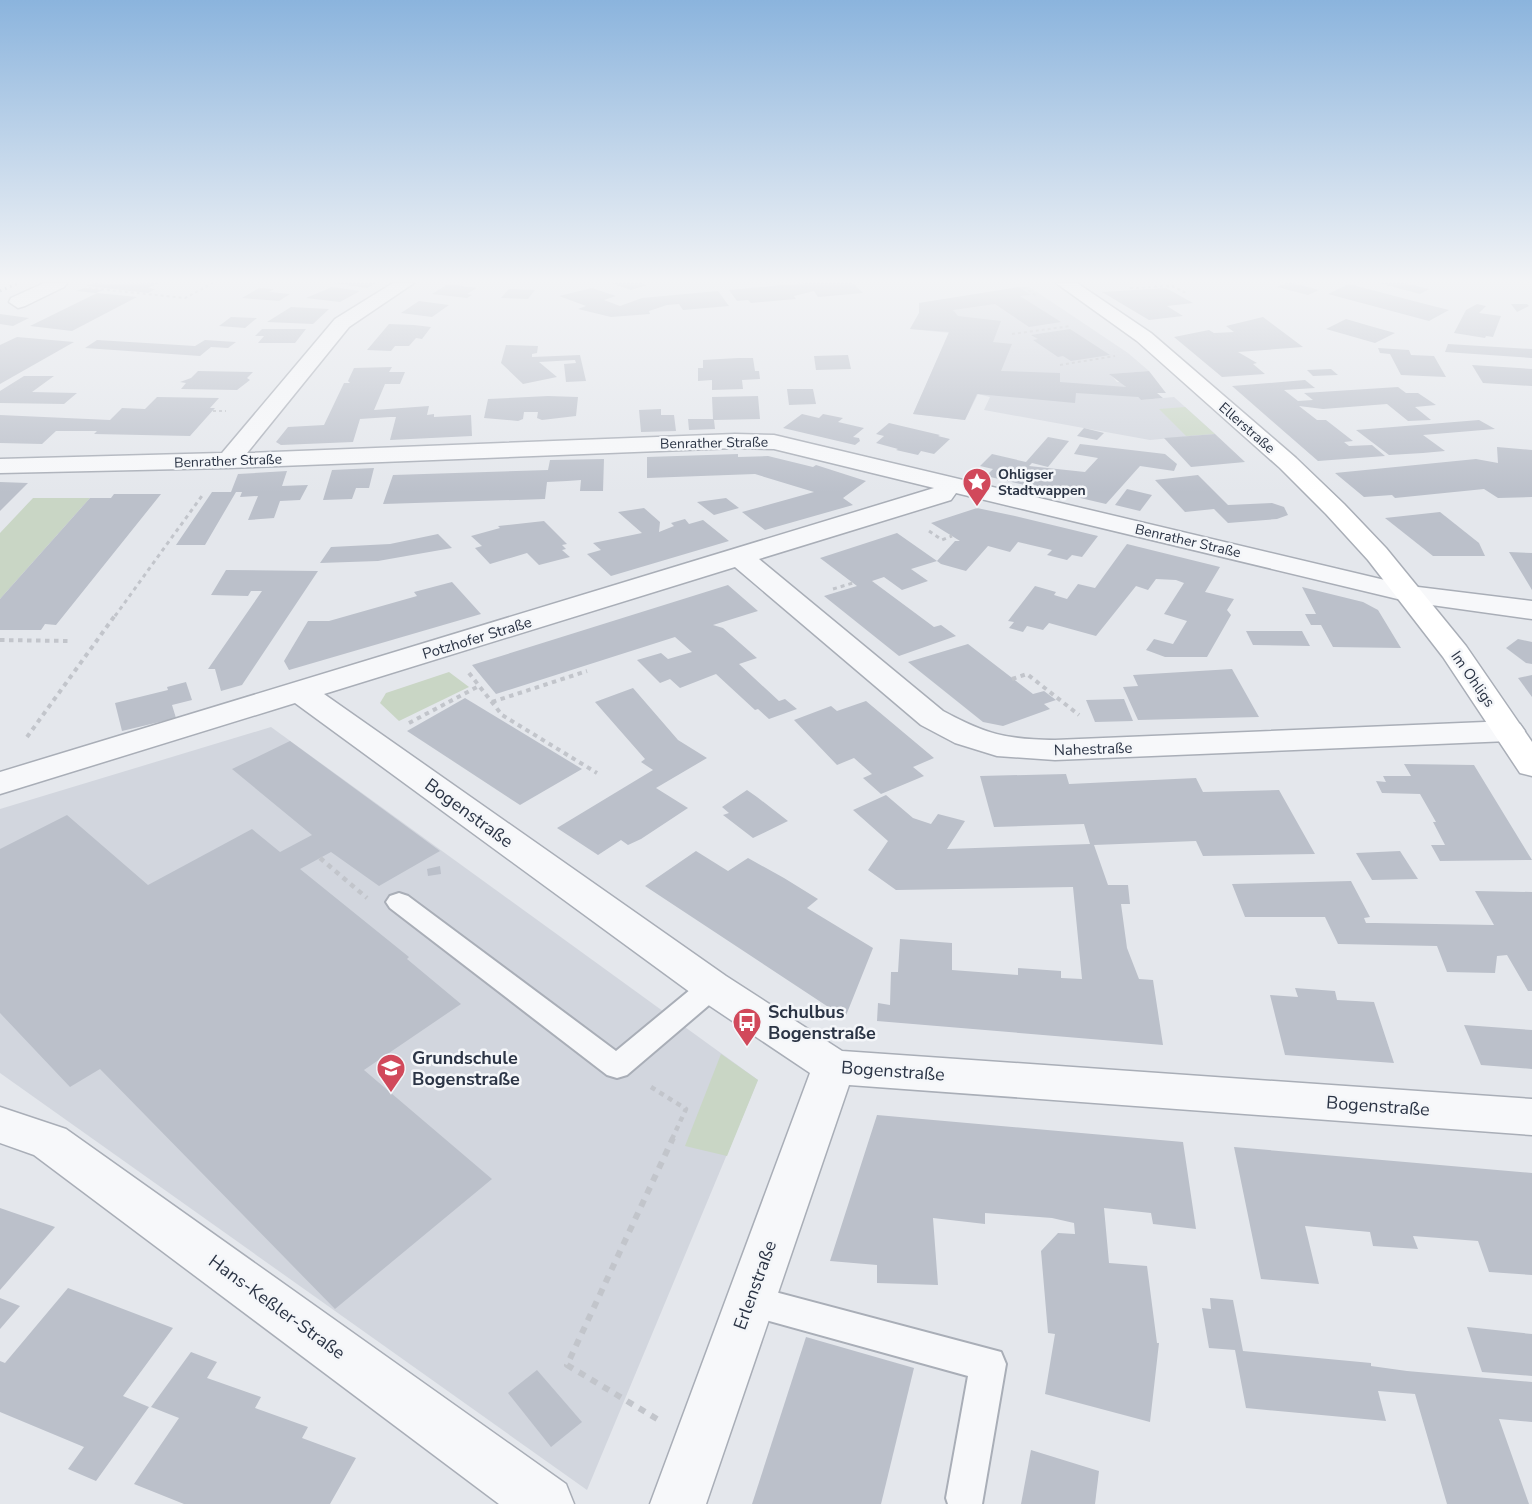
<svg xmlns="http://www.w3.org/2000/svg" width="1532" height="1504" font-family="'Nunito Sans',sans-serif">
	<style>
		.built { fill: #d2d6de }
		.green { fill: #c9d6c5 }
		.building { fill: #bbc0ca }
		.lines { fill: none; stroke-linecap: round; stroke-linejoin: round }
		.service-casing { stroke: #a9aeb7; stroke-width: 4 }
		.minor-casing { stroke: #a9aeb7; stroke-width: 3 }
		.secondary-casing { stroke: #a9aeb7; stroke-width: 3 }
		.path-far4 { stroke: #c2c5cb; stroke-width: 2; stroke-dasharray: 3 3; stroke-linecap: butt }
		.path-far3 { stroke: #c2c5cb; stroke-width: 3; stroke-dasharray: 4 4; stroke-linecap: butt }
		.path-far2 { stroke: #c2c5cb; stroke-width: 4; stroke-dasharray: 4.5 4.5; stroke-linecap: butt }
		.path-far1 { stroke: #c2c5cb; stroke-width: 4.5; stroke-dasharray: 5 5; stroke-linecap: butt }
		.path { stroke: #c2c5cb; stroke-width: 6; stroke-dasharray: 7 7; stroke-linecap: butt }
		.service { fill: #f7f8fa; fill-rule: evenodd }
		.minor { fill: #f7f8fa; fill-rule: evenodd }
		.secondary { fill: #fff; fill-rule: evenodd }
		.rail { stroke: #7d8696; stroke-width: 3; stroke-dasharray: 1.5 4; stroke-linecap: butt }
		.labels { text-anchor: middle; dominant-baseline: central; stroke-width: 5; stroke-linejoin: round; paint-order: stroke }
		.far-street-label { font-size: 14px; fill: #2b3445; stroke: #f4f6f9 }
		.far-poi-label { font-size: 14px; font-weight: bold; fill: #2b3445; stroke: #f4f6f9; text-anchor: start }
		.street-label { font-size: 15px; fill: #2b3445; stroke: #f4f6f9 }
		.near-street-label { font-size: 18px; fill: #2b3445; stroke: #f4f6f9 }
		.near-poi-label { font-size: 18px; font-weight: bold; fill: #2b3445; stroke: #f4f6f9; text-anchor: start }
	</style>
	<rect width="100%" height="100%" fill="#e4e7ec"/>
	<g class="built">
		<polygon points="1028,286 1128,353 1149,371 1110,374 1117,382 1120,382 1141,400 1174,397 1215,434 1150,440 984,410 990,397 978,394 965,420 913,414 949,333 910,329 919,313 919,303"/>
		<polygon points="271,727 758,1080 587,1490 0,1073 0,809"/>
	</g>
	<g class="green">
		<polygon points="1185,407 1215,434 1186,436 1159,409"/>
		<polygon points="33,498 90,498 0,599 0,533"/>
		<polygon points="449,672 469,687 399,721 380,703 386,693"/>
		<polygon points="721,1054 758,1080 727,1156 685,1146"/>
	</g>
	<g class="building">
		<polygon points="94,283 109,284 159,283 148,288 155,289 148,293 87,286"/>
		<polygon points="333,283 376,283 367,288"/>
		<polygon points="611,283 641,283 647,285 631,290"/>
		<polygon points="806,283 853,283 863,293 818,297 814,291 794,296 796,299 751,303 748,300 737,301 729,290"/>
		<polygon points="1286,283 1293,283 1319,290 1308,295 1277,287"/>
		<polygon points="1379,283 1405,283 1429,289 1420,294"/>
		<polygon points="448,284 477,288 467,294 472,295 467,298 432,294"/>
		<polygon points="1349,284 1429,305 1449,310 1429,321 1328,294"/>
		<polygon points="332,287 360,291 340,302 306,298"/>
		<polygon points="1019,287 1031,295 1020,296 1061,322 1029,327 995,304 953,310 958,316 1001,321 993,342 1012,344 1001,371 1060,373 1060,382 1126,387 1109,374 1149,371 1166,393 1157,393 1163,398 1141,400 1138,397 1076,393 1075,403 977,394 965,420 913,414 949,332 910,329 919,313 919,303"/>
		<polygon points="84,288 103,290 96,293 76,291"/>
		<polygon points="259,288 274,289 269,292 290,294 279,301 242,298"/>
		<polygon points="592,288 616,296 604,300 620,306 642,298 718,291 729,306 683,310 679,304 667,305 649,311 650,314 611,317 578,309 586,306 559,296"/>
		<polygon points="1166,288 1193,303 1167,306 1183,316 1149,320 1102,292"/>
		<polygon points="509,289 535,290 528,299 501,298"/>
		<polygon points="97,293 137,297 72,331 30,326"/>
		<polygon points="419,301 449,305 432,317 401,313"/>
		<polygon points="1477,304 1486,306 1479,313 1501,316 1493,337 1486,336 1485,338 1454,333 1466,310"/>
		<polygon points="1511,304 1527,304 1529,306 1517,312"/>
		<polygon points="291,307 329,309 313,324 267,322"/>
		<polygon points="0,314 29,318 13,326 0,324"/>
		<polygon points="231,317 257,318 245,328 219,326"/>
		<polygon points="1263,317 1303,347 1238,352 1257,363 1253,364 1265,374 1222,377 1174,337 1209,330 1214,333 1234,332 1226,326"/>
		<polygon points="1346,319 1370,326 1395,333 1375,343 1326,329"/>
		<polygon points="389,324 414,325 431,327 422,339 416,338 409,346 395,346 391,351 367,350"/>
		<polygon points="262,329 306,329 295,343 258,343 264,336 255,336"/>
		<polygon points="1070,329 1110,355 1071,361 1063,356 1058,357 1033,340 1038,339 1031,335"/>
		<polygon points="17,337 74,342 0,384 0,345"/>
		<polygon points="97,340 195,346 205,340 236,342 228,348 211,347 200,356 85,348"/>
		<polygon points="1448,344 1532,349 1532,358 1445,352"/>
		<polygon points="506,345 538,346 537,353 532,354 532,357 580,355 586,381 566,382 564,364 576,363 575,360 539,362 557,377 523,384 501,363"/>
		<polygon points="1378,348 1409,350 1411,355 1434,356 1446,377 1401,375 1390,354 1380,353"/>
		<polygon points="848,355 851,369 816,370 814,356"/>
		<polygon points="738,358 753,358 755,371 759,371 760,379 742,380 743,389 712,390 712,380 698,381 698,368 703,368 703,360"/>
		<polygon points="1472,365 1532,369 1532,386 1483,383"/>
		<polygon points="392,367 389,372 405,372 400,384 385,384 374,410 429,406 427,415 434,414 434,417 471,415 472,436 390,440 396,417 390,417 360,419 353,442 281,445 276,442 288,427 324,425 344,383 350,383 348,381 354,368"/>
		<polygon points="1331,369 1338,375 1313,376 1307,370"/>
		<polygon points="198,371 253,372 247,378 250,380 237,390 181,389 186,383 180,382 191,378"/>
		<polygon points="24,376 54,376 32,392 77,393 64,404 0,403 0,391"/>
		<polygon points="1305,380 1315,388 1284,390 1298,401 1313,400 1304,393 1398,387 1406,393 1418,393 1436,405 1415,407 1431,420 1408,421 1387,404 1323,409 1299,406 1317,420 1326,420 1353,441 1344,442 1349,446 1372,445 1385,456 1318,461 1232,386"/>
		<polygon points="787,389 813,389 816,404 789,405"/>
		<polygon points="548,396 578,397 576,416 542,420 537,418 538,412 524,412 523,419 518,421 484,418 488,399"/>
		<polygon points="758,396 760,419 714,420 715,429 689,430 688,419 713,419 712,397"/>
		<polygon points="157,397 219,398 210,408 215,408 190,436 94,434 97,431 56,431 42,444 0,443 0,415 110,420 122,408 145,409"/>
		<polygon points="661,409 661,415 674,415 676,431 641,432 639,410"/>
		<polygon points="802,414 819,418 823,414 843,418 838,422 864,428 853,437 859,438 860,441 855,445 783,428"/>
		<polygon points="1479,420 1495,429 1423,435 1445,451 1423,453 1389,455 1356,430"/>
		<polygon points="889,423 940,435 938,436 950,439 934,454 921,451 918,455 896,450 898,449 876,443 884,436 876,434"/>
		<polygon points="1084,428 1104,433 1097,440 1077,436"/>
		<polygon points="1215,434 1245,462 1191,467 1164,438"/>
		<polygon points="1048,437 1069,441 1048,467 1032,463 1029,466 1085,472 1098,458 1074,454 1080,444 1165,454 1177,464 1174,471 1140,466 1106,504 986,476 993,469 980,466 992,454 1026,462"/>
		<polygon points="1497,447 1532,450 1532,497 1498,498 1484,489 1395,498 1392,495 1364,497 1335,473 1476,459 1498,463"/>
		<polygon points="738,454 738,457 768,456 813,467 816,465 866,481 843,498 853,505 765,530 742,512 814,492 755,474 647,478 647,457"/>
		<polygon points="604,459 603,491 580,491 581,480 567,481 547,482 545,499 383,504 393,475 548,470 550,460"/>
		<polygon points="374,468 369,488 356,488 352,499 323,500 332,470"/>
		<polygon points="287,471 282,486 308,485 300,500 280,501 274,518 248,520 258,496 240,497 242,492 236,492 205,545 176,545 212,492 231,492 238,474"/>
		<polygon points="1198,475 1228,505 1272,503 1284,507 1288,515 1277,519 1228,523 1214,509 1185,512 1155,480"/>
		<polygon points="0,482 28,483 0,511"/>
		<polygon points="1127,489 1152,495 1140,511 1115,505"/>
		<polygon points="114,494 161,494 56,625 45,624 41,630 0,630 0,599 90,498 111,498"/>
		<polygon points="726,498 739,508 714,515 697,502"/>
		<polygon points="644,508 660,522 659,532 674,526 671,523 685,519 689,524 703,520 729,541 611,576 587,554 601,550 593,543 642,533 618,512"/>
		<polygon points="977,508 1015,516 1098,536 1082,557 1072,555 1067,560 1047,555 1052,550 1018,542 1010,552 988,546 966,571 941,564 937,561 955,541 960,541 931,523"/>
		<polygon points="1440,512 1479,543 1485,556 1433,556 1385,518"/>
		<polygon points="544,521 567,544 562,545 566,549 562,550 570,557 539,565 527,553 490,564 475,548 482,546 471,536 500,528 498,526"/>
		<polygon points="897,533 937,561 911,569 928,581 902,590 884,577 872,581 934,627 941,625 956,636 899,656 824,596 857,586 820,558"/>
		<polygon points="438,534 452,548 378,561 320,563 331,547 390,544"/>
		<polygon points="1127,544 1220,567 1205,592 1234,599 1227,610 1231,615 1207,657 1165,657 1146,650 1154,639 1173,644 1187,621 1164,614 1184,583 1176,580 1156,579 1148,590 1136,586 1096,636 1049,623 1043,630 1027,626 1023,632 1009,628 1014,622 1008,621 1035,586 1056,592 1054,595 1067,599 1078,584 1095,588"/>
		<polygon points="1509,552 1532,553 1532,590 1529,585"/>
		<polygon points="226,570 318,571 242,685 221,691 215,669 208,669 262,591 251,591 248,596 211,595"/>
		<polygon points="452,582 481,614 289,670 284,661 308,621 329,621 417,596 414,592"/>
		<polygon points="728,585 758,611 713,625 723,628 757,658 739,664 779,701 785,699 797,709 769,719 758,709 755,710 716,674 680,688 670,679 660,683 637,660 661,653 668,659 692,652 675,637 496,694 472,665"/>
		<polygon points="1302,587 1363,602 1378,610 1401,648 1333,647 1321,625 1311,625 1305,614 1316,614"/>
		<polygon points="1246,631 1302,631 1310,646 1253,645"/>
		<polygon points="1518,639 1532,642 1532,664 1526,663 1506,648"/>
		<polygon points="968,644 1033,694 1044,691 1056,700 1044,704 1050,709 1003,726 983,722 908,662"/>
		<polygon points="1232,669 1259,717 1138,720 1123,687 1138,686 1133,675"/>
		<polygon points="1532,675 1532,697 1518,678"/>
		<polygon points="186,682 192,700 172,705 176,718 122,731 115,703 168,690 167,687"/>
		<polygon points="633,688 678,740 707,758 656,788 688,808 641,839 628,845 621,840 598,855 557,828 653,770 641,762 645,759 595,702"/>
		<polygon points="465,698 582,769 520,805 407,731"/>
		<polygon points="1124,699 1133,721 1095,722 1086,700"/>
		<polygon points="866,701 934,758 913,767 924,776 881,794 863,778 872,774 854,758 837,765 794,720 831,706 837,711"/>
		<polygon points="290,741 440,851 379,886 331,852 300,869 409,957 407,959 461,1004 364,1070 492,1179 335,1309 100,1069 70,1087 0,1013 0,849 67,815 148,885 252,829 280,852 312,835 232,769"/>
		<polygon points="1404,764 1474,765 1532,860 1440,861 1431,845 1445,845 1433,822 1436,822 1420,794 1382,793 1376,781 1386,782 1383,776 1411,776"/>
		<polygon points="1066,774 1069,784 1196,778 1203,792 1279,790 1315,854 1203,856 1196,841 1094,845 1108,885 1128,885 1130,904 1121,904 1127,948 1139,979 1153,980 1163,1045 877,1021 878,1003 890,1005 891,972 898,972 900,939 952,943 952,970 1018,975 1018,968 1061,971 1061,978 1082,979 1073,887 896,890 868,870 888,841 853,810 886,795 913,818 931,824 938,814 965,821 947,849 1090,844 1084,824 994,827 980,776"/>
		<polygon points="747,790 757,797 788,821 753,838 723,815 729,813 722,807"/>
		<polygon points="696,851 728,871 748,858 784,878 818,899 807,908 873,948 845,1018 645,886"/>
		<polygon points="1400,851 1418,879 1372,880 1356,853"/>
		<polygon points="440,866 441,874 428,876 427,869"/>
		<polygon points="1351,881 1370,917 1364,918 1366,923 1375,923 1494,925 1475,891 1532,892 1532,991 1528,991 1507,955 1497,956 1495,973 1447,972 1437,946 1338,944 1325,917 1245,917 1232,884"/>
		<polygon points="1295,988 1335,991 1337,1000 1374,1002 1394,1063 1285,1055 1270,995 1298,997"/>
		<polygon points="1464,1025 1532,1030 1532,1069 1481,1065"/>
		<polygon points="877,1115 1183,1142 1196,1229 1153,1224 1151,1213 1104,1208 1109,1263 1147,1266 1157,1343 1159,1343 1150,1422 1045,1394 1055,1334 1048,1333 1041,1251 1058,1233 1075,1234 1074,1223 1052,1218 985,1213 985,1224 933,1218 938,1285 877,1283 877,1265 830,1261"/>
		<polygon points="1234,1147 1532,1173 1532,1275 1489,1272 1478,1241 1413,1236 1418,1249 1373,1246 1370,1232 1305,1226 1319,1284 1261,1279"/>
		<polygon points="0,1208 55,1227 0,1290"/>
		<polygon points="68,1288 173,1328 123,1396 149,1407 96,1481 68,1469 84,1447 0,1412 0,1361 5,1363"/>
		<polygon points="0,1298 20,1306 0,1329"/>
		<polygon points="1210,1298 1233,1300 1243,1351 1371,1363 1371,1366 1407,1371 1532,1382 1532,1422 1499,1419 1529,1504 1447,1504 1415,1394 1378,1391 1386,1421 1246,1408 1235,1350 1209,1348 1202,1308 1211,1309"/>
		<polygon points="1467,1327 1532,1334 1532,1376 1482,1372"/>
		<polygon points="806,1337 914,1368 881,1504 752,1504"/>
		<polygon points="191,1352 217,1362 207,1378 261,1397 255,1408 308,1427 302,1438 356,1458 330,1504 184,1504 134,1484 179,1418 151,1407"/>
		<polygon points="537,1370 582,1422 551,1447 508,1393"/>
		<polygon points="1031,1450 1099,1471 1095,1504 1021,1504"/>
	</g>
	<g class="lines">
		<g class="service-casing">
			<g id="service">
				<polygon points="399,893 408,896 616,1051 702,980 712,977 722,980 726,987 722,994 627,1075 617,1078 607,1075 390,908 386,902 390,896"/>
				<polygon points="749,1285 1001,1352 1006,1364 982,1504 948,1504 946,1498 968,1376 737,1312 732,1301 737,1290"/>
			</g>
		</g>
		<g class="minor-casing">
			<g id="minor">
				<polygon points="44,283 67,283 64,287 25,306 18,308 9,302 11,298"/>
				<path d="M393,283H414L349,327L247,453L735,434L774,435L1410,586L1532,601V619L1410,602L956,493L951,500L759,559L943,711C988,735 1005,739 1055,740L1509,721L1520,724L1525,731L1520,738L1509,741L1055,760L997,756L955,743L921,725L735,567L324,694L726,976L842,1051L1532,1099V1135L849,1085L706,1504H650L810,1073L698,998L295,703L0,794V772L934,488L774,449L735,448L228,468L0,473V459L222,453L335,319Z"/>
				<polygon points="0,1107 66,1129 566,1484 574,1504 499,1504 34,1155 0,1143"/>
			</g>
		</g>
		<g class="secondary-casing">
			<polygon id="secondary" points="1056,283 1077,283 1151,333 1296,458 1344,504 1386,548 1466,646 1532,742 1532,776 1520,773 1443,657 1368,560 1326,514 1280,468 1137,341"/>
		</g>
		<g class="path-far4">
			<polyline points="1023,287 1037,296"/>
			<polyline points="89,288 185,298 213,283"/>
			<polyline points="1130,288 1172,286 1188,294"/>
			<polyline points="1012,334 1071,326"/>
			<polyline points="1060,365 1115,356"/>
			<polyline points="213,411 226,411"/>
		</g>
		<g class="path-far3">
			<polyline points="929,531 942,540 952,536"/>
			<polyline points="833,589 853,583"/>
			<polyline points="115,616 204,493"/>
		</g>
		<g class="path-far2">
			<polyline points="0,640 70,641"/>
			<polyline points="469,673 502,715 597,773"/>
			<polyline points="1012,679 1027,674 1079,715"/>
			<polyline points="492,702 587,671"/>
			<polyline points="409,723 479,686"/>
			<polyline points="27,737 116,614"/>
		</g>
		<g class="path-far1">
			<polyline points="320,858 367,898"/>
			<polyline points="651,1087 686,1109 672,1139"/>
		</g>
		<polyline class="path" points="657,1419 567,1365 673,1138"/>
		<use href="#service" class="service"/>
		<use href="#minor" class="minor"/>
		<use href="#secondary" class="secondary"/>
		<polyline class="rail" points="0,291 18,283"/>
	</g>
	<linearGradient id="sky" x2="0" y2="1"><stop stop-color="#8bb4dd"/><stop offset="0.57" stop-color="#f3f4f6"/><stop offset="1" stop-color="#f3f4f6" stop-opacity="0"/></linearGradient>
	<rect width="1532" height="493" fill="url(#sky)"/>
	<defs>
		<g id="sight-pin" transform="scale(1.5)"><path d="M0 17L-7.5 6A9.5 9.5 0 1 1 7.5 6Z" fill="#d1495b" stroke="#f4f6f9"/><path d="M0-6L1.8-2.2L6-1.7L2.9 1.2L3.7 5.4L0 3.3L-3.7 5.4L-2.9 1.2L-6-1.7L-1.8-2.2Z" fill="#fff"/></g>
		<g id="bus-pin" transform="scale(1.5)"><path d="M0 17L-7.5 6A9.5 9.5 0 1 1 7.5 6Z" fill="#d1495b" stroke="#f4f6f9"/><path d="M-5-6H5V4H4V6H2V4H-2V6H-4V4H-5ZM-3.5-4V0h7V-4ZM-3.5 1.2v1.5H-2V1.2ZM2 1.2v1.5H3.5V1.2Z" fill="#fff"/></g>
		<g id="school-pin" transform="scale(1.5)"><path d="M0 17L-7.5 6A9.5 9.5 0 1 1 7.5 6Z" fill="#d1495b" stroke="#f4f6f9"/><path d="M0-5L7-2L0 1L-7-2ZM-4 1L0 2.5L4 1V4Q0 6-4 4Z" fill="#fff"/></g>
	</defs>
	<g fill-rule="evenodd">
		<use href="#sight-pin" x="977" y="482"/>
		<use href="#bus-pin" x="747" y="1022"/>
		<use href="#school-pin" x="391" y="1068"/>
	</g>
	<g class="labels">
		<g class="far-street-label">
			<text transform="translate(1247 428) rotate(41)">Ellerstraße</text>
			<text transform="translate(714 443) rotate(-1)">Benrather Straße</text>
			<text transform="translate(228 461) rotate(-2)">Benrather Straße</text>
			<text transform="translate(1188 541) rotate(13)">Benrather Straße</text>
		</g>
		<g class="far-poi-label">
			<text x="998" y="474">Ohligser<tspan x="998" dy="16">Stadtwappen</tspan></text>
		</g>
		<g class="street-label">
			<text transform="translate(477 638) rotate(-17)">Potzhofer Straße</text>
			<text transform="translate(1473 679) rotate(55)">Im Ohligs</text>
			<text transform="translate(1093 749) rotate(-2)">Nahestraße</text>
		</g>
		<g class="near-street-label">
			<text transform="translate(469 813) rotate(36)">Bogenstraße</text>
			<text transform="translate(893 1071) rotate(4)">Bogenstraße</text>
			<text transform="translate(1378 1106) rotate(4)">Bogenstraße</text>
			<text transform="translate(755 1285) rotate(-70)">Erlenstraße</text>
			<text transform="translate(277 1307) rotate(36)">Hans-Keßler-Straße</text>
		</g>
		<g class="near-poi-label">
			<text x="768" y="1012">Schulbus<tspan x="768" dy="21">Bogenstraße</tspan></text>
			<text x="412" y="1058">Grundschule<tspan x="412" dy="21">Bogenstraße</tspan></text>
		</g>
	</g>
</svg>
